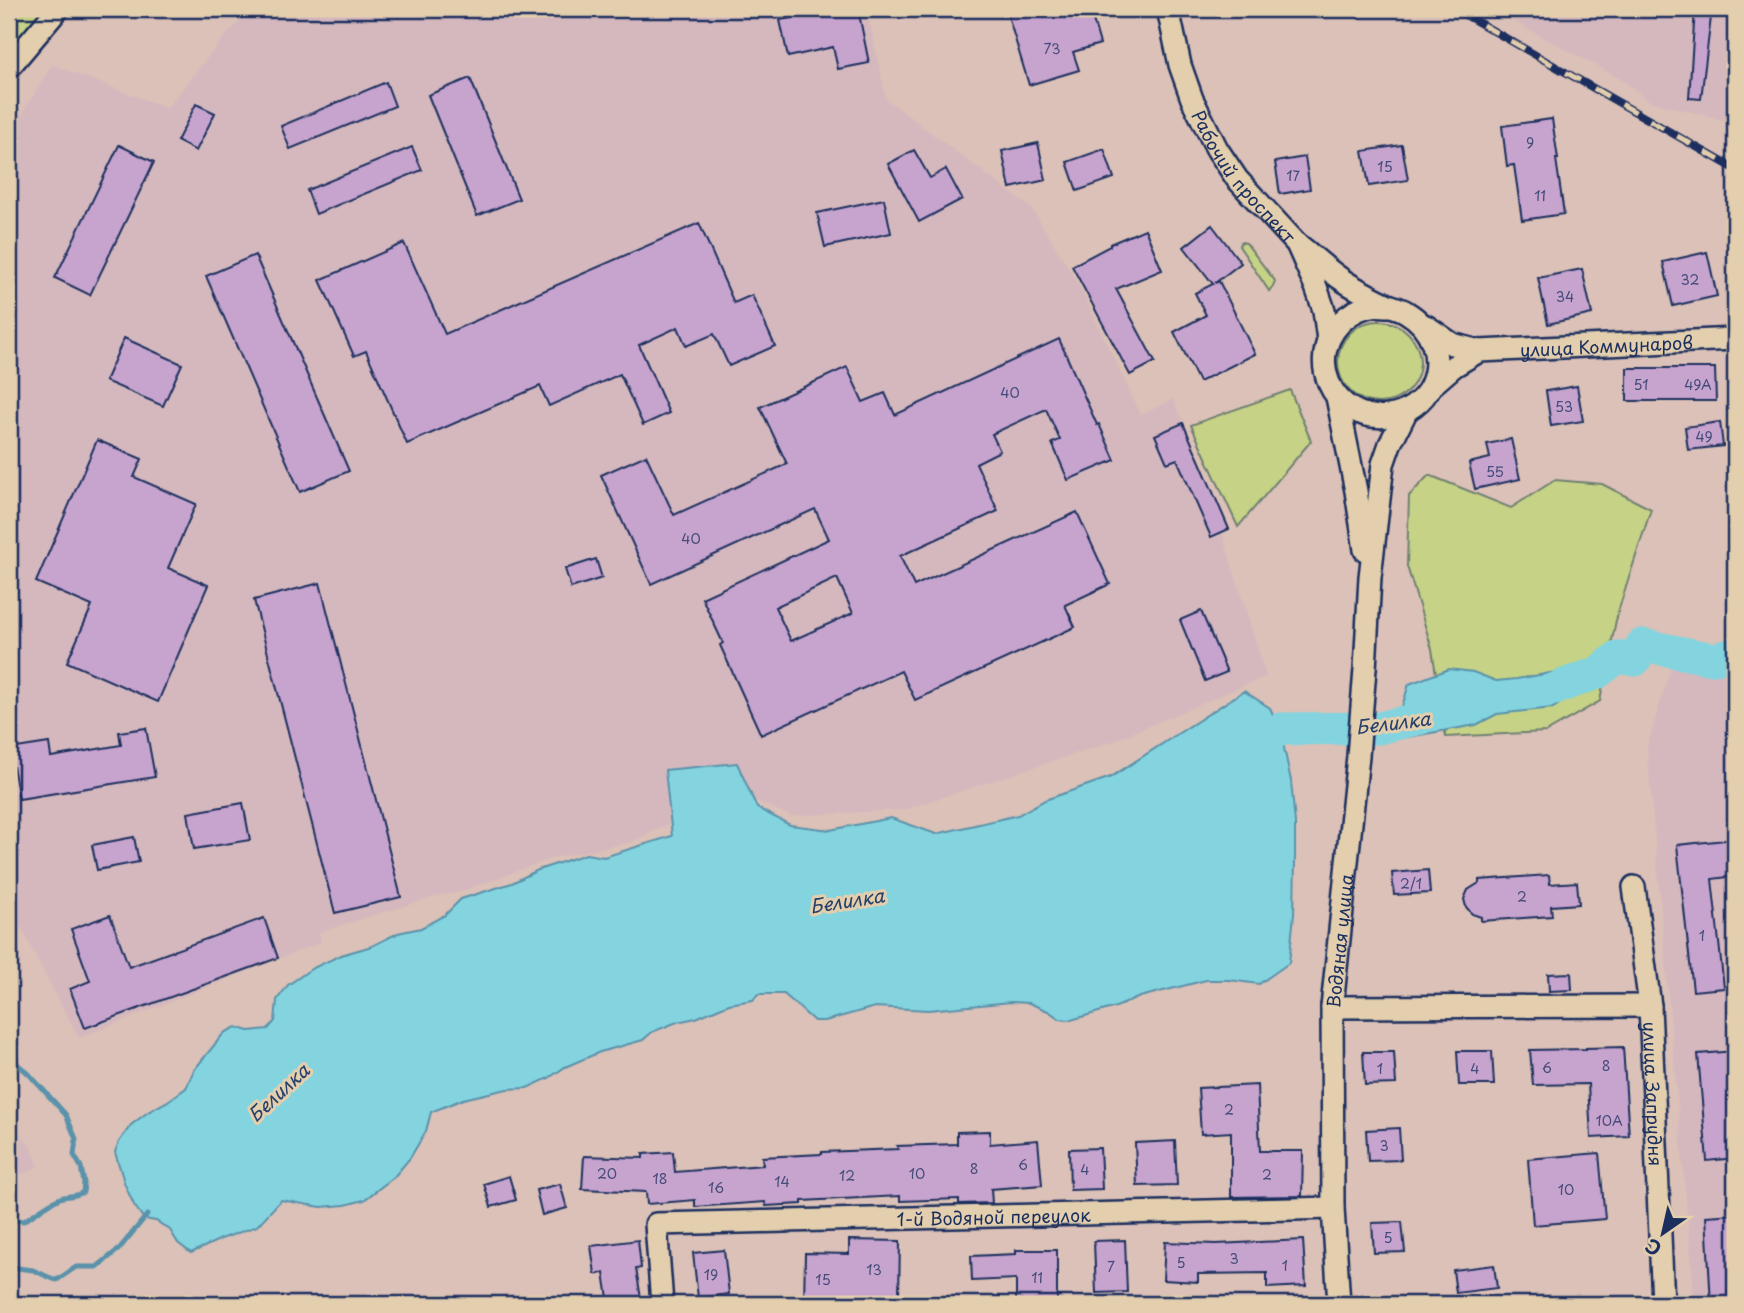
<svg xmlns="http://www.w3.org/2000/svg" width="1744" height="1313" font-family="'Playpen Sans',sans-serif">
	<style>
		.built { fill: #d5b8be }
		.green { fill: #c6d285; stroke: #708072; stroke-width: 2 }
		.water { fill: #84d4df; stroke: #5a92ab; stroke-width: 2 }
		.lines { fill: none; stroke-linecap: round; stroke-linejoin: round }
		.stream { stroke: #5a92ab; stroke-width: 5 }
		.river { stroke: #84d4df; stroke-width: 33 }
		.building { fill: #c7a4ce; stroke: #1b2f5e; stroke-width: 2; fill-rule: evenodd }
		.minor-casing { stroke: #1b2f5e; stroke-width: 26 }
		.minor { stroke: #e3cead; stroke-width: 21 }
		.rail-casing { stroke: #1b2f5e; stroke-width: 8 }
		.rail { stroke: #e3cead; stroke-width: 5; stroke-dasharray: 16; stroke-linecap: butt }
		.labels { text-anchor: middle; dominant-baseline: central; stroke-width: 6; stroke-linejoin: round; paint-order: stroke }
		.number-label { font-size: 14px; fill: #464c7a }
		.street-label { font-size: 18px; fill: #1b2f5e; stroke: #e3cead }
		.water-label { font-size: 19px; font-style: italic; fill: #26406b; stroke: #e3cead }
	</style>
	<rect width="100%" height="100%" fill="#dbc1b7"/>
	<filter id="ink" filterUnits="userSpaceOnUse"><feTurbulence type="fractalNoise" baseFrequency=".0143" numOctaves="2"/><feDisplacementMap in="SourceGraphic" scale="14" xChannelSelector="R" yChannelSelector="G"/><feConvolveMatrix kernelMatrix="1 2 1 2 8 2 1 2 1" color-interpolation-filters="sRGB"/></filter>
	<g filter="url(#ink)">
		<g class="built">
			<polygon points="251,9 867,9 886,99 1031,208 1078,283 1141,415 1173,399 1229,529 1222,533 1266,676 1111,742 903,810 791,816 758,802 677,820 632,842 553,858 454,894 444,894 319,932 321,942 79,1038 15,917 9,894 9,135 52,65 167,108 221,41"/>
			<polygon points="1491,9 1735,9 1735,123 1650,101 1619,78"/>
			<polygon points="1673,660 1715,667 1735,667 1735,1304 1695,1304 1647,747"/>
			<polygon points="9,1099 12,1101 12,1124 31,1147 38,1165 31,1171 9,1178"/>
		</g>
		<g class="green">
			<polygon points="9,9 46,9 9,58"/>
			<polygon points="1241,242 1246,243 1275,281 1273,286 1269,291 1239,246"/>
			<circle cx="1379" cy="362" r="41"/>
			<polygon points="1290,390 1311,441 1238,527 1191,425"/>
			<polygon points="1429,475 1511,508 1555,480 1602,484 1651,509 1617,615 1600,701 1546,732 1446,737 1432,649 1407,566 1409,496"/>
		</g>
		<g class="water">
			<polygon points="1655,637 1678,642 1691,647 1719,650 1725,645 1735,644 1735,667 1715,667 1673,660 1642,645"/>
			<polygon points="1449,669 1473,672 1496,681 1517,679 1561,671 1597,673 1567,699 1553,708 1497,714 1476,725 1408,737 1381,734 1379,728 1400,713 1409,684"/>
			<polygon points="1244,691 1270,708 1280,729 1291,781 1295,823 1295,858 1294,914 1289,963 1259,984 1229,980 1206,980 1140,997 1116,1007 1071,1020 1060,1019 1048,1011 1029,1003 1011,1002 928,1010 875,1007 825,1021 814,1021 784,994 758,994 753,1000 729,1004 696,1018 677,1022 652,1032 643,1040 600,1052 565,1067 549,1078 527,1088 507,1089 463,1099 431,1112 426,1131 410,1158 394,1177 364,1200 345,1205 321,1207 281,1200 257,1226 221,1239 191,1253 178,1243 170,1230 156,1221 144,1219 134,1205 125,1185 115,1152 119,1142 131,1125 148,1112 168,1101 186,1088 194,1070 207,1054 224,1033 236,1027 249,1031 268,1029 275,1021 277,1000 288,985 311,969 341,955 372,946 398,933 421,928 445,915 461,899 512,883 538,870 586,854 604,857 672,836 665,770 737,763 757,808 790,825 830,830 891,818 936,834 1018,815 1045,800 1111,777"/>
		</g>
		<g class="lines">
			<g class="stream">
				<path d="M9,1057L29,1074L66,1115L76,1139L74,1155L81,1167L84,1183L83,1192C76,1197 68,1195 60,1198C47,1204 36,1213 24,1221L14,1220L9,1215"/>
				<path d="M9,1264C17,1270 24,1268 33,1270C41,1273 48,1278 57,1280L76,1267H97L119,1249L147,1215"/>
			</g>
			<g class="river">
				<polyline points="1555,689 1572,682 1597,673 1618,657 1635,660 1642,645 1713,659 1735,654"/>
				<polyline points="1243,755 1280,729 1379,728 1421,718"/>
			</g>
		</g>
		<g class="building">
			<polygon points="791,9 858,9 869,63 838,69 833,47 788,57 780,20 792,18"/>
			<polygon points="1006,9 1090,9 1100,44 1073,52 1079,70 1029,85"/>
			<polygon points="1695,9 1712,9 1701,99 1689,98"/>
			<polygon points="470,78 519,199 477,216 428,95"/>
			<polygon points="386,82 395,106 290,149 281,126"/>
			<polygon points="196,104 215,113 196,151 177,141"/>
			<polygon points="1552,119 1558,159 1556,159 1564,214 1522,220 1514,165 1507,166 1502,126"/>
			<polygon points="1038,143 1046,180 1010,188 1002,151"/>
			<polygon points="119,145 154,162 90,295 55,278"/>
			<polygon points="1402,145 1408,180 1369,186 1363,151"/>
			<polygon points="412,147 422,170 316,214 307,190"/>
			<polygon points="1104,149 1114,178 1077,191 1067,162"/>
			<polygon points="914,150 930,178 946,169 962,199 919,222 888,164"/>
			<polygon points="1305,157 1310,189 1280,194 1275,162"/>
			<polygon points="884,199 891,233 825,247 817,213"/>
			<polygon points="699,223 734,303 752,295 775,346 729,366 714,334 686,346 678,327 639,345 669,413 643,425 620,374 549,406 540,386 407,444 366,351 354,356 320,280 404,243 445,334"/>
			<polygon points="1212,225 1241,263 1215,283 1219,281 1255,354 1199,382 1174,332 1206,315 1195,293 1213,284 1184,247"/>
			<polygon points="1145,229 1162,270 1116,289 1155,362 1130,375 1072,266 1110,246 1110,244"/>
			<polygon points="1707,252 1717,296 1673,306 1663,262"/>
			<polygon points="255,255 349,471 300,492 206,276"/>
			<polygon points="1582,269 1592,314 1548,324 1538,278"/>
			<polygon points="124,338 182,364 163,406 105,381"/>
			<path d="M1059,339L1097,425L1099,424L1115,460L1068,480L1052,443L1060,440L1046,409L992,434L1000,451L976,463L998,511L900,556L914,586L1077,512L1110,584L1065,605L1075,627L915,700L901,671L761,735L720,645L723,643L702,598L829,539L815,509L651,584L601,475L646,455L674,515L787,464L760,407L847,367L863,402L885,393L895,415ZM837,578L853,613L791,641L775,607Z"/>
			<polygon points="1627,368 1715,368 1716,401 1627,401"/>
			<polygon points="1577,386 1583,421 1551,426 1546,391"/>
			<polygon points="1720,422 1723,446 1688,450 1685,427"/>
			<polygon points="1183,423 1229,529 1211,537 1177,459 1167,463 1155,435"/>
			<polygon points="1511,439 1520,479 1475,489 1469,463 1490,458 1487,444"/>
			<polygon points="97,440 142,459 134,477 196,504 168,568 208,585 158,702 67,662 92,606 36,582"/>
			<polygon points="596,559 602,578 571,588 565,569"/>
			<polygon points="320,583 401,897 335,913 254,600"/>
			<polygon points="1201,611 1227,672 1205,681 1180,620"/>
			<polygon points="146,728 155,777 19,799 10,749 49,743 51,757 121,745 119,732"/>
			<polygon points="243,803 250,840 194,849 188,813"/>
			<polygon points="134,837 139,862 97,870 92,845"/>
			<polygon points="1735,839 1735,876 1712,879 1724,988 1693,991 1677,845"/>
			<polygon points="1428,870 1430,893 1394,895 1392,873"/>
			<polygon points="1549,875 1550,884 1577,882 1579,904 1551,906 1552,916 1481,921 1481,917 1472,914 1466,907 1464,899 1468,890 1479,883 1479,880"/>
			<polygon points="110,915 129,967 264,918 278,958 85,1028 70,989 90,981 71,929"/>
			<polygon points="1571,973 1572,990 1549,991 1548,974"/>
			<polygon points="1623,1047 1629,1136 1591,1138 1588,1084 1533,1085 1530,1050 1586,1049 1586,1048"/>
			<polygon points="1457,1051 1492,1051 1494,1085 1459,1085"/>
			<polygon points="1735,1051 1735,1158 1707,1161 1698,1054"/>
			<polygon points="1363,1052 1394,1052 1396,1084 1365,1085"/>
			<polygon points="1257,1085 1260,1151 1303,1151 1302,1196 1231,1197 1231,1132 1201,1134 1198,1088"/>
			<polygon points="1399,1128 1401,1160 1368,1161 1366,1130"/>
			<polygon points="990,1131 990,1144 1038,1140 1042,1185 991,1189 992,1203 959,1204 959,1199 900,1201 900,1196 802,1201 802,1204 766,1206 765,1202 695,1207 695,1200 647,1204 646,1192 582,1189 584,1156 643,1158 643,1154 673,1152 675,1172 763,1165 762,1157 822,1154 822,1152 898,1149 897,1146 957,1144 957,1132"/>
			<polygon points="1175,1141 1177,1185 1137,1186 1135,1143"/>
			<polygon points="1100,1148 1102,1189 1070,1190 1069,1149"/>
			<polygon points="1599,1153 1605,1219 1533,1225 1528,1159"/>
			<polygon points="509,1176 516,1200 491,1207 484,1184"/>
			<polygon points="560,1184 567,1208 542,1215 536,1190"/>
			<polygon points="1735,1214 1735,1304 1711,1304 1706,1216"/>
			<polygon points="1402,1222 1405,1252 1374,1253 1372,1223"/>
			<polygon points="638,1240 641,1268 636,1269 642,1304 609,1304 604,1273 595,1274 591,1246"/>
			<polygon points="849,1240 900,1241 899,1297 842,1297 841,1304 804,1304 805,1253 849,1254"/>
			<polygon points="1125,1240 1127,1292 1096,1293 1094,1241"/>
			<polygon points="1303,1240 1306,1286 1267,1288 1267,1273 1198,1274 1198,1282 1163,1280 1165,1242 1216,1244"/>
			<polygon points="724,1250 729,1294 698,1298 693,1253"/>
			<polygon points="1016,1250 1057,1250 1057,1304 1016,1304 1016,1279 972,1281 971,1256 1016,1254"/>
			<polygon points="1494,1265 1497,1288 1456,1293 1453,1270"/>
		</g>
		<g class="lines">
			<g class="minor-casing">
				<g id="minor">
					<path id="s1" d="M1168,9L1180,65L1192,99L1217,149L1237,179L1297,244L1316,287L1324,310L1328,340"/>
					<polyline points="9,67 58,9"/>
					<path d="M1297,244C1313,256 1327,270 1344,281C1356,289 1372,297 1386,304C1392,307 1400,308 1406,312C1432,327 1443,357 1431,385C1424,401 1406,414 1389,416C1331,424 1300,352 1348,316C1355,311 1363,307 1372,306C1377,305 1383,306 1388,306"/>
					<path id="s2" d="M1426,326L1452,344L1479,351L1735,339"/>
					<polyline points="1431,386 1454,366 1479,351"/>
					<polyline points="1337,397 1356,491 1365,550"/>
					<path id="s3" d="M1634,887L1650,1006L1663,1304"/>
					<polyline points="1332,1007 1650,1006"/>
					<path id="s4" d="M662,1304L656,1224L1333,1208"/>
					<path id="s5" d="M1339,1304L1333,1208L1332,1007L1358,756L1365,669L1370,577L1383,464L1390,444L1407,410"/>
				</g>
			</g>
			<use href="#minor" class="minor"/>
			<g class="rail-casing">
				<polyline id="rail" points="1455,9 1735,169"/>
			</g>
			<use href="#rail" class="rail"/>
		</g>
	</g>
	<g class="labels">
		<g class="number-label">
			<text x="1052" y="48">73</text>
			<text x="1530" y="142">9</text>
			<text x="1385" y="166">15</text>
			<text x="1293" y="175">17</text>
			<text x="1540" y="195">11</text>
			<text x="1690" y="279">32</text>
			<text x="1565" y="296">34</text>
			<text x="1641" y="384">51</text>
			<text x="1698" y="384">49А</text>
			<text x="1010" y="392">40</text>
			<text x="1564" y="406">53</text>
			<text x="1704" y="436">49</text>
			<text x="1495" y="471">55</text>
			<text x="691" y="538">40</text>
			<text x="1411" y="883">2/1</text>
			<text x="1522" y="896">2</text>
			<text x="1702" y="935">1</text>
			<text x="1606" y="1065">8</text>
			<text x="1547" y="1067">6</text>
			<text x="1380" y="1068">1</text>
			<text x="1475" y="1068">4</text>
			<text x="1229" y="1109">2</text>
			<text x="1609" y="1120">10А</text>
			<text x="1384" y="1145">3</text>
			<text x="1023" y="1164">6</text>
			<text x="974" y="1168">8</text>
			<text x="1085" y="1169">4</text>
			<text x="607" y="1173">20</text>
			<text x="917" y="1173">10</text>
			<text x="1267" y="1174">2</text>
			<text x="847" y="1175">12</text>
			<text x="660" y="1178">18</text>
			<text x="782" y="1181">14</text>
			<text x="716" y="1187">16</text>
			<text x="1566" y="1189">10</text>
			<text x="1388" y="1237">5</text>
			<text x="1234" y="1258">3</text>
			<text x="1181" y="1262">5</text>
			<text x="1285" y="1265">1</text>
			<text x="1111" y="1266">7</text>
			<text x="874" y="1269">13</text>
			<text x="711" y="1274">19</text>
			<text x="1037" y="1277">11</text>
			<text x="823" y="1279">15</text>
		</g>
		<g class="street-label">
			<text stroke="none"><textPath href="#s1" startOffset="187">Рабочий проспект</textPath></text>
			<text stroke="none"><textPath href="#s2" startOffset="187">улица Коммунаров</textPath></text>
			<text stroke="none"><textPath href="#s5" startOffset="364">Водяная улица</textPath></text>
			<text stroke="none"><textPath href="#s3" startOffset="208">улица Запрудня</textPath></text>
			<text stroke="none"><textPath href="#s4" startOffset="418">1-й Водяной переулок</textPath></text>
		</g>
		<g class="water-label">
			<text transform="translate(1393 722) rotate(-7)">Белилка</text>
			<text transform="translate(847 900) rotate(-9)">Белилка</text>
			<text transform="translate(278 1092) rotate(-43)">Белилка</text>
		</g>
	</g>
	<rect width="1744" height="1313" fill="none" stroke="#e3cead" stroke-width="35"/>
	<rect x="18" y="18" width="1709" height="1278" fill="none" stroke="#1b2f5e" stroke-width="2.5" filter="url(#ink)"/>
	<g transform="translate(1663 1233) rotate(214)" stroke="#e3cead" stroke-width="5" paint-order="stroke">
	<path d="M0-5L12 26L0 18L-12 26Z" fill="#1b2f5e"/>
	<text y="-10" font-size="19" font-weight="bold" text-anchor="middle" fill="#1b2f5e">С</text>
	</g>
</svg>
